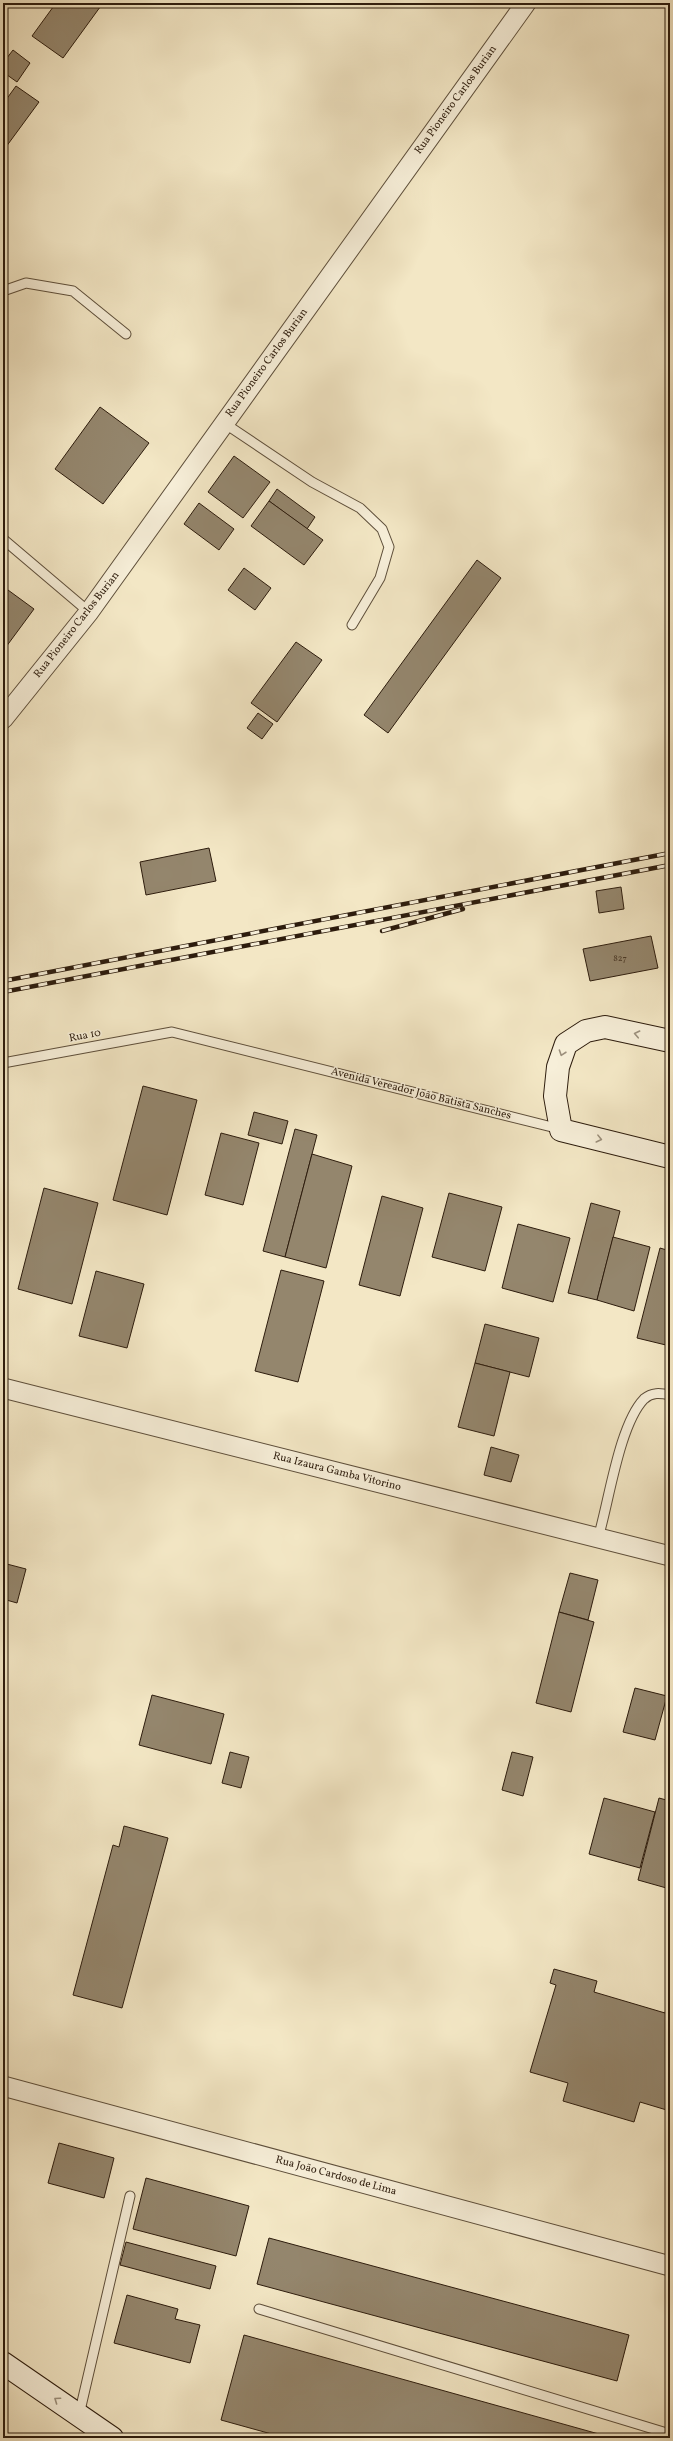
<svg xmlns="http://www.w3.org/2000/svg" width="673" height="2441" font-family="Vollkorn,serif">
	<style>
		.building { fill: #94866d; stroke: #2d1c0d }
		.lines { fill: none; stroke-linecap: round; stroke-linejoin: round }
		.lane-casing { stroke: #5e4f3b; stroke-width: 11 }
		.street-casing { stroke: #5e4f3b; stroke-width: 21 }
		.secondary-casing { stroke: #2d1c0d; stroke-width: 24 }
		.lane { stroke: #f7efd9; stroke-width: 9 }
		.street { stroke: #f7efd9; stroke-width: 19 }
		.secondary { stroke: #f7efd9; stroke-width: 22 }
		.rail-casing { stroke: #2d1c0d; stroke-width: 4.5 }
		.rail { stroke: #f7efd9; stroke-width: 3; stroke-dasharray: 9; stroke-linecap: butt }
		.oneway { stroke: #9c907d }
		.labels { text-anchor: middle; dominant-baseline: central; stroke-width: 3; stroke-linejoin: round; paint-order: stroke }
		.number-label { font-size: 9px; fill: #473625 }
		.street-label { font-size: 11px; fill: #2d1c0d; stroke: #f7efd9 }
	</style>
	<rect width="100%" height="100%" fill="#f3e7c5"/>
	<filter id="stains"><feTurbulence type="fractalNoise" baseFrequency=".005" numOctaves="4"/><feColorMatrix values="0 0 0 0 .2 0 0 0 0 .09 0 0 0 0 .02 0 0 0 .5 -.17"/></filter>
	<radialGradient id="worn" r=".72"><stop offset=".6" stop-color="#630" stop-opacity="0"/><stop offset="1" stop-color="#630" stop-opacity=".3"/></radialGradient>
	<g class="building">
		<polygon points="56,3 103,3 63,58 32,36"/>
		<polygon points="13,50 30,63 17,82 3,72 3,63"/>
		<polygon points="16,86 39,102 3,151 3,104"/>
		<polygon points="100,407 149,443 103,504 55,469"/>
		<polygon points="234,456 270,482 243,518 208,492"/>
		<polygon points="277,489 315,517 307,529 269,501"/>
		<polygon points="269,501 323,540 304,565 251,526"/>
		<polygon points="199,503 234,529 219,550 184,524"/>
		<polygon points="477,560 501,578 388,733 364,715"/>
		<polygon points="244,568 271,588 255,610 228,590"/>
		<polygon points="8,590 34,609 3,651 3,597"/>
		<polygon points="296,642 322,660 277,722 251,703"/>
		<polygon points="258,713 273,724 262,739 247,728"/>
		<polygon points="209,848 216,881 146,895 140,862"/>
		<polygon points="621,887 624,909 599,913 596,891"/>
		<polygon points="651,936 658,968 590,981 583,949"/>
		<polygon points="143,1086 197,1100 167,1215 113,1200"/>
		<polygon points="254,1112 288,1121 282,1144 248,1135"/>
		<polygon points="295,1129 317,1135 285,1257 263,1251"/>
		<polygon points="221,1133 259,1143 243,1205 205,1195"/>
		<polygon points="312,1154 352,1166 326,1268 285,1257"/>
		<polygon points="44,1188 98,1203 72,1304 18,1289"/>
		<polygon points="449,1193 502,1207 485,1271 432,1257"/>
		<polygon points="382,1196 423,1208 400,1296 359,1285"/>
		<polygon points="591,1203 620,1211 597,1300 568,1293"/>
		<polygon points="518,1224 570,1238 553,1302 502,1288"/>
		<polygon points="613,1237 650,1247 634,1311 597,1300"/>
		<polygon points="660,1248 670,1251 670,1346 637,1338"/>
		<polygon points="281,1270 324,1281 298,1382 255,1371"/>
		<polygon points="96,1271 144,1284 127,1348 79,1336"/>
		<polygon points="485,1324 539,1338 529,1377 475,1363"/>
		<polygon points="475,1363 510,1372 494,1436 458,1427"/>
		<polygon points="491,1447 519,1455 511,1482 484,1475"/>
		<polygon points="3,1563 26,1569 17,1603 3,1599"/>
		<polygon points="570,1573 598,1580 588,1620 559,1612"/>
		<polygon points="559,1612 594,1622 571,1712 536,1703"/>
		<polygon points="635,1688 667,1696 655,1740 623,1732"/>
		<polygon points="152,1695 224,1714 211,1764 139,1745"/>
		<polygon points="230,1752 249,1757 241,1788 222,1783"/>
		<polygon points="512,1752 533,1757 523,1796 502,1790"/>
		<polygon points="604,1798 655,1812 640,1868 589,1854"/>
		<polygon points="659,1798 670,1801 670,1889 638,1880"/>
		<polygon points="124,1826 168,1838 122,2008 73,1995 113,1845 119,1847"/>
		<polygon points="554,1969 597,1981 594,1992 665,2013 668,2002 670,2003 670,2111 640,2102 634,2122 563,2101 568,2083 530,2072 556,1985 550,1983"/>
		<polygon points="59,2143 114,2158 104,2198 48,2183"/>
		<polygon points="146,2178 249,2206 236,2256 133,2229"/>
		<polygon points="269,2238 629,2335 617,2381 257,2284"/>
		<polygon points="126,2242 216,2266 210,2289 120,2265"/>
		<polygon points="127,2295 178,2309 175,2319 200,2325 190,2363 114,2343"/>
		<polygon points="244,2335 606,2436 606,2438 286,2438 221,2420"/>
	</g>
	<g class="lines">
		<g class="lane-casing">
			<g id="lane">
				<polyline points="3,291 26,283 73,291 126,334"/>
				<polyline points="224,423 312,482 360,508 382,529 389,547 380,578 352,625"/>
				<polyline points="3,539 89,612"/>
				<polyline points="3,1063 172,1032 560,1129"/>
				<path d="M598,1538C609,1502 619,1425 644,1399C652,1392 660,1393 670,1395"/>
				<polyline points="259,2309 670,2434"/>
				<polyline points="79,2415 130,2196"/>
			</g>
		</g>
		<g class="street-casing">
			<g id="street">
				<polyline points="3,719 89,612 526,3"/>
				<polyline points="3,1388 670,1556"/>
				<polyline points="3,2086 670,2266"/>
			</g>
		</g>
		<g class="secondary-casing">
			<g id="secondary">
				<polyline points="670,1041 605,1027 586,1031 566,1044 558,1067 555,1096 561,1130 670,1157"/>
				<polyline points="3,2363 112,2438"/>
			</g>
		</g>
		<use href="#lane" class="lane"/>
		<use href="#street" class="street"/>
		<use href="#secondary" class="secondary"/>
		<g class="rail-casing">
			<g id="rail">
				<polyline points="382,931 463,909"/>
				<polyline points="3,981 670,853"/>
				<polyline points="3,992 670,865"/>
			</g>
		</g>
		<use href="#rail" class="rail"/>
	</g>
	<defs><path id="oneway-chevron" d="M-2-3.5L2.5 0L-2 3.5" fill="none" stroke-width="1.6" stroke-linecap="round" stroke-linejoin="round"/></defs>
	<g class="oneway">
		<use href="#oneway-chevron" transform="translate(637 1034) rotate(-168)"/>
		<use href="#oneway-chevron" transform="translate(562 1053) rotate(109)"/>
		<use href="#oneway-chevron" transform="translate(599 1139) rotate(14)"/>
		<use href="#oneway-chevron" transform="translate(57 2400) rotate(-145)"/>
	</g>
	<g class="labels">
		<g class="number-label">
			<text x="620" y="958">827</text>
		</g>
		<g class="street-label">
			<text transform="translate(456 100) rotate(-54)">Rua Pioneiro Carlos Burian</text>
			<text transform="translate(267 363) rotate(-54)">Rua Pioneiro Carlos Burian</text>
			<text transform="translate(77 625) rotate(-52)">Rua Pioneiro Carlos Burian</text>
			<text transform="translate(85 1036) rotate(-11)">Rua 10</text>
			<text transform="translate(421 1094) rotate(14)">Avenida Vereador João Batista Sanches</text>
			<text transform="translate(337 1472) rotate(14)">Rua Izaura Gamba Vitorino</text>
			<text transform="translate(336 2176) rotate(15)">Rua João Cardoso de Lima</text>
		</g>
	</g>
	<rect width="673" height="2441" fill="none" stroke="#f3e7c5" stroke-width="16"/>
	<rect x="4" y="4" width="665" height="2433" fill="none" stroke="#2d1c0d" stroke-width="2"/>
	<rect x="8" y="8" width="657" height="2425" fill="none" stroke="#2d1c0d"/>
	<rect width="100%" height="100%" filter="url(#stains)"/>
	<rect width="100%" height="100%" fill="url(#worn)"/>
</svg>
